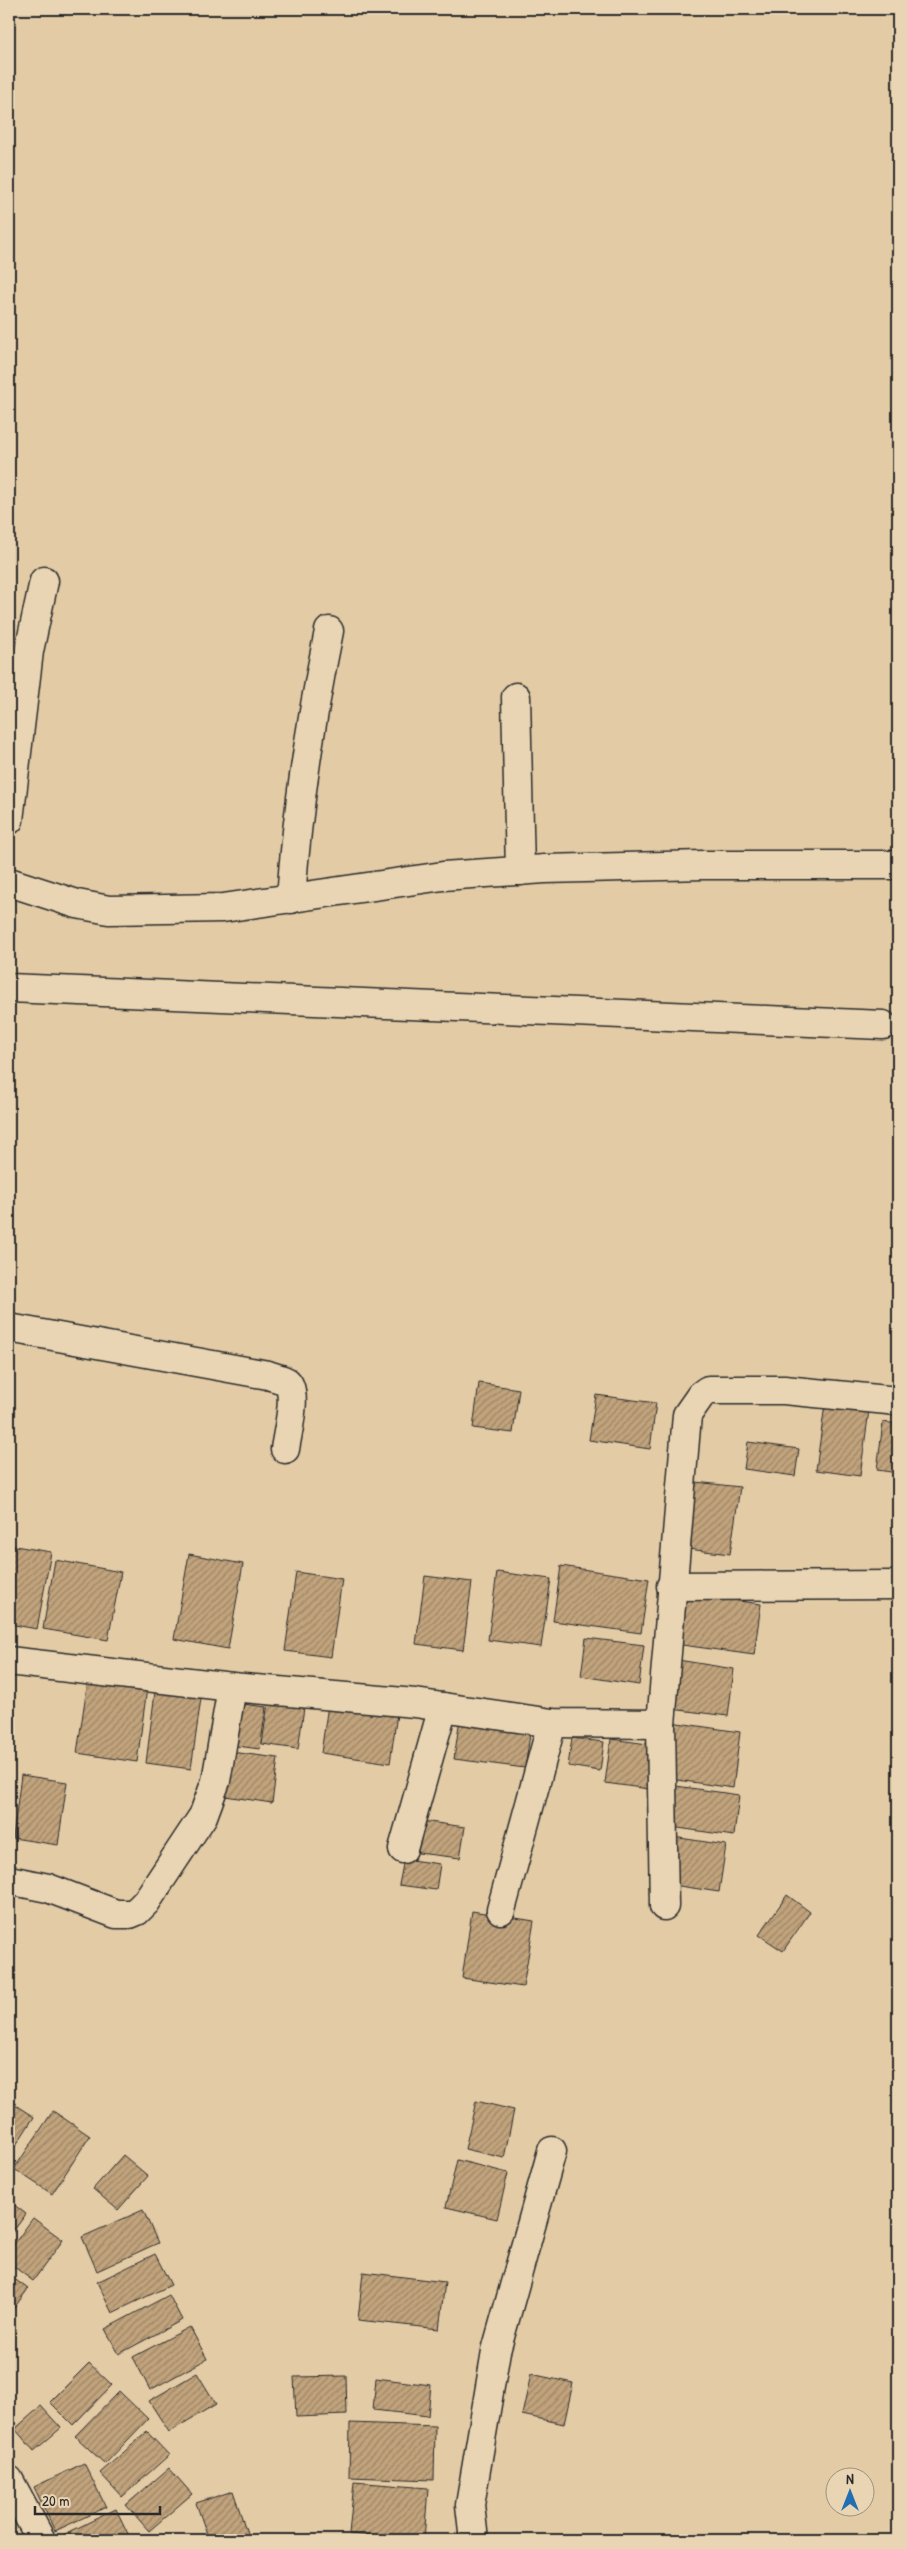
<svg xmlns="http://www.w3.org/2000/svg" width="907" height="2549" font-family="'Patrick Hand',sans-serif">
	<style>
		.building { fill: url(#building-hatch); stroke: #2b2b2b }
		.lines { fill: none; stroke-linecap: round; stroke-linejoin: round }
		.street-casing { stroke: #2b2b2b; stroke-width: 31 }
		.street { stroke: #e9d5b3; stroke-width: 28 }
	</style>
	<defs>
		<pattern id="building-hatch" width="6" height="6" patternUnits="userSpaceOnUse" patternTransform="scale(1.25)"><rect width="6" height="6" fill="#c1a37c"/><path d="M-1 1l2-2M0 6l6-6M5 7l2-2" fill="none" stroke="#9d8566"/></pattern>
	</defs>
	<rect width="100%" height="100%" fill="#e3cba6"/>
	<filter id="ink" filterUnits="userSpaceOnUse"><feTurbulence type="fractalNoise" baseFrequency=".02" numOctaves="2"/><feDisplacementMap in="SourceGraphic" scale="10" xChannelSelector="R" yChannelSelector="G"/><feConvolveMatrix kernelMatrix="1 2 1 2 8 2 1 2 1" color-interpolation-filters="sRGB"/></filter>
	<g filter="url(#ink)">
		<g class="building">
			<polygon points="479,1383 519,1389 513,1433 473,1428"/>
			<polygon points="596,1395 656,1403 650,1449 589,1440"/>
			<polygon points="826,1397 870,1403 860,1476 816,1470"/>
			<polygon points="883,1422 898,1424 898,1473 877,1470"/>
			<polygon points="748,1442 799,1449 795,1476 744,1469"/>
			<polygon points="696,1482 740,1487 730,1554 687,1549"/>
			<polygon points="9,1545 51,1552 37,1629 9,1624"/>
			<polygon points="189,1554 243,1564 228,1649 174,1639"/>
			<polygon points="55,1560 121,1572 108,1640 43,1629"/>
			<polygon points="561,1566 649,1579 641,1633 553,1621"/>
			<polygon points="296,1572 342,1579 331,1657 285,1651"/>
			<polygon points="497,1572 551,1579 541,1647 488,1640"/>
			<polygon points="425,1576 472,1582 463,1650 416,1644"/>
			<polygon points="682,1593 761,1604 754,1655 675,1644"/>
			<polygon points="586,1638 644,1645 639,1685 581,1676"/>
			<polygon points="678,1660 734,1669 728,1716 671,1709"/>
			<polygon points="88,1680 147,1688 137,1762 77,1753"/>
			<polygon points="155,1692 201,1698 191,1769 146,1763"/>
			<polygon points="269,1696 305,1701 298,1749 262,1744"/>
			<polygon points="235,1703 266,1707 260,1749 229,1745"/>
			<polygon points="328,1705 397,1714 390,1763 321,1753"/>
			<polygon points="460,1718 531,1728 525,1768 454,1759"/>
			<polygon points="671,1722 740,1732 733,1788 663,1778"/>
			<polygon points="572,1738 604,1742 600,1771 568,1766"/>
			<polygon points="611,1739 655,1745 649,1789 605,1783"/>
			<polygon points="231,1752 278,1758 272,1803 225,1796"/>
			<polygon points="21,1775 67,1782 58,1845 13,1838"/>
			<polygon points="676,1786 739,1795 734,1836 671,1827"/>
			<polygon points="422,1821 465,1827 460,1858 418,1853"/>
			<polygon points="673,1837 726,1845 719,1892 666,1884"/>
			<polygon points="404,1859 440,1864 436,1890 399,1885"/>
			<polygon points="787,1895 810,1912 783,1951 759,1935"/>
			<polygon points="472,1911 534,1921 523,1987 462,1978"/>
			<polygon points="9,2101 34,2117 9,2156"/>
			<polygon points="476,2101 514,2110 504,2158 465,2149"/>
			<polygon points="53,2111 90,2136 52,2194 14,2169"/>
			<polygon points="123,2155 148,2176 118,2210 93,2189"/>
			<polygon points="457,2160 508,2173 497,2219 446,2207"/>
			<polygon points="9,2201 26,2214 9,2237"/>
			<polygon points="143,2210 158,2243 97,2271 82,2237"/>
			<polygon points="33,2218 63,2240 33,2281 9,2263 9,2251"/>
			<polygon points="155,2254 171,2285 112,2313 97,2282"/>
			<polygon points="363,2272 445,2282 439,2329 358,2320"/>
			<polygon points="9,2275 28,2289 9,2315"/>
			<polygon points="169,2295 182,2320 119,2354 105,2329"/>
			<polygon points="190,2327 207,2359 150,2390 133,2357"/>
			<polygon points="89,2363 112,2385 73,2425 50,2402"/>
			<polygon points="197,2373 216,2404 169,2432 149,2401"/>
			<polygon points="531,2374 573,2383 564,2424 522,2415"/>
			<polygon points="346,2376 347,2415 296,2417 294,2377"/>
			<polygon points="376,2378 431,2385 428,2416 373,2410"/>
			<polygon points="119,2391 148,2419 105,2464 75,2436"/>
			<polygon points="41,2406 61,2428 34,2451 15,2429"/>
			<polygon points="350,2423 435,2426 434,2480 349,2477"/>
			<polygon points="147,2432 169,2455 122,2497 100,2473"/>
			<polygon points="84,2463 106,2507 55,2531 34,2487"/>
			<polygon points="169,2468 192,2494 149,2531 126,2505"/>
			<polygon points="354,2482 428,2488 424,2540 349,2534"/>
			<polygon points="233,2491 249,2539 209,2540 196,2503"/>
			<polygon points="116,2509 131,2540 63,2540 61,2536"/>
		</g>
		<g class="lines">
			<g class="street-casing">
				<g id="street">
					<polyline points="516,697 520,871"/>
					<polyline points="9,820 29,651 44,581"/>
					<polyline points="9,882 77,904 109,910 223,908 443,876 545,869 703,865 898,865"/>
					<path d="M291,899C297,808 311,720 329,631"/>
					<polyline points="9,988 883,1025"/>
					<path d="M9,1328L268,1375C273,1377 283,1379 287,1382C298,1392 287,1435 285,1449"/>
					<polyline points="671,1586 898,1585"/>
					<polyline points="9,1661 232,1687 415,1703 552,1723 661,1724"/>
					<polyline points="403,1849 443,1707"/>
					<polyline points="9,1880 48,1888 116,1914 130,1914 137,1911 146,1902 203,1816 216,1781 232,1687"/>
					<polyline points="664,1906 661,1724 687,1415 701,1395 708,1390 784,1390 898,1401"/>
					<polyline points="501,1910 552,1723"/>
					<polyline points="9,2480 41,2540"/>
					<polyline points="474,2540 470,2505 496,2351 552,2151"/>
				</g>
			</g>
			<use href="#street" class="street"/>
		</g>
	</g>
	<rect width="907" height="2549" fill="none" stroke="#e9d5b3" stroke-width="30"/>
	<rect x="15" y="15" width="877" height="2519" fill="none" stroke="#2b2b2b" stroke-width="2" filter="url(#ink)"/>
	<g transform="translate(850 2492)"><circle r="24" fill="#e9d5b3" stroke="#9d917d"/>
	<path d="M0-4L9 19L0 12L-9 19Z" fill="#1f6fb2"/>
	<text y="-8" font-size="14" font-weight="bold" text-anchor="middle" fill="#2b2b2b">N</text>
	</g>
	<path d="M35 2506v8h125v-8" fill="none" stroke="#2b2b2b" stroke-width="2.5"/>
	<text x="42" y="2506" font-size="15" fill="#2b2b2b" stroke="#e9d5b3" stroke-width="4" paint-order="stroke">20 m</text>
</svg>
